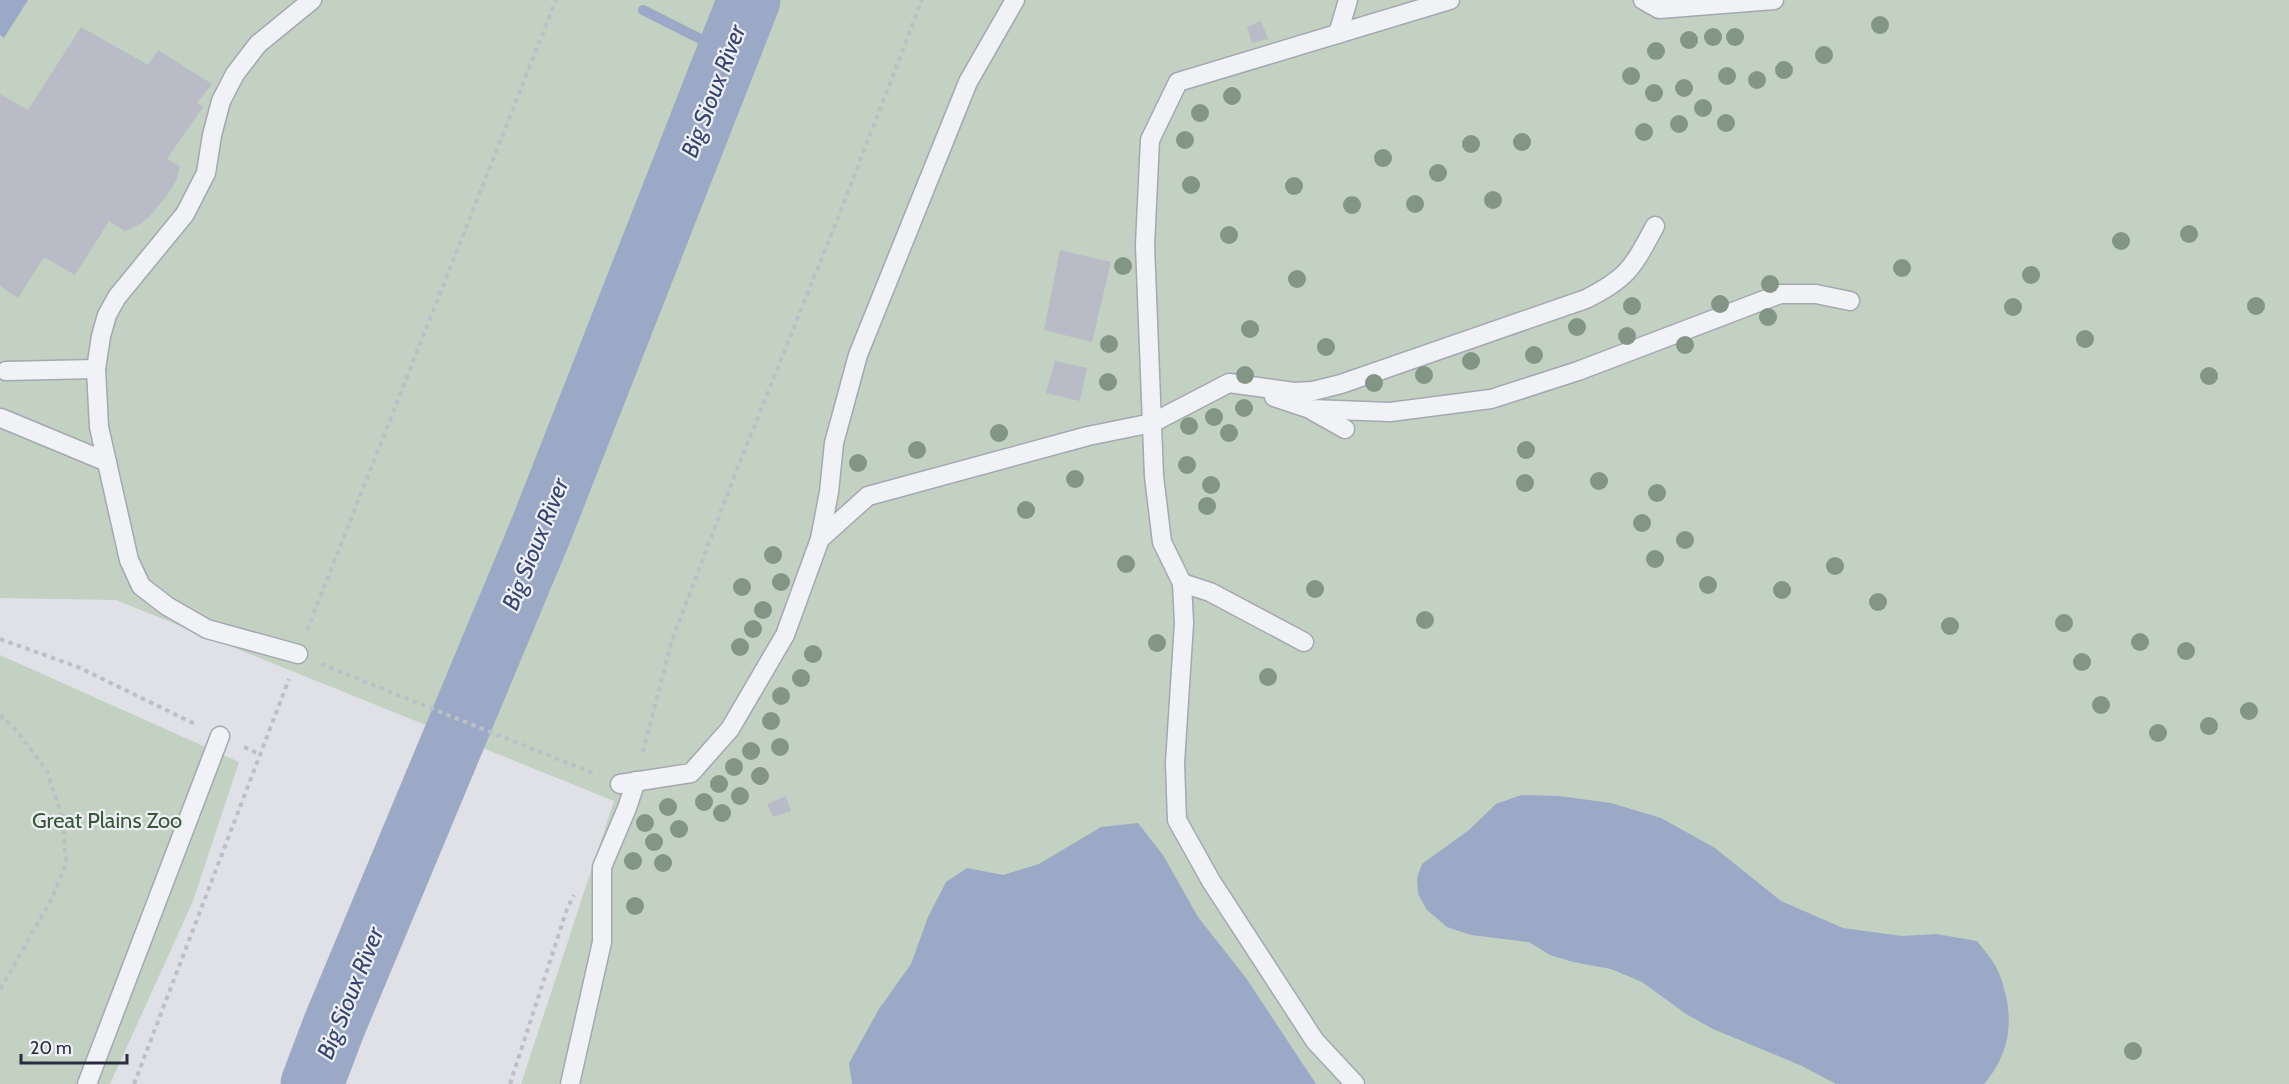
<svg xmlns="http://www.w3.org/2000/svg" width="2289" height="1084" font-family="Cabin,sans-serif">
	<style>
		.green { fill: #c2d1c1 }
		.water { fill: #9ca9c6 }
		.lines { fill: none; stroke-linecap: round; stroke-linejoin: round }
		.stream { stroke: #9ca9c6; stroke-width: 10 }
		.river { stroke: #9ca9c6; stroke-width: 63 }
		.building { fill: #b9bcc7 }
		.service-casing { stroke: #a5a7b1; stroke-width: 21 }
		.path { stroke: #bdbfc6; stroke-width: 4; stroke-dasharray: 4.5 4.5; stroke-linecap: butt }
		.service { stroke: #f1f2f6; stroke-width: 18 }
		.tree { fill: #839686 }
		.labels { text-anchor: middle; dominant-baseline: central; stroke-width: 4.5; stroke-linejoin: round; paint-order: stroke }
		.park-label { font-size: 22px; fill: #375937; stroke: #eef0f5 }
		.water-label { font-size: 24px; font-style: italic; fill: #35456f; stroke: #eef0f5 }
	</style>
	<rect width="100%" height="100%" fill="#dfe1e7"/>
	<g class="green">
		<polygon points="0,0 2289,0 2289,1084 521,1084 614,801 116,600 0,598"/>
		<polygon points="0,655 239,762 193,901 110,1084 0,1084"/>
	</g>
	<g class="water">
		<polygon points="0,0 28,0 4,38 0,35"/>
		<path d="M1521,795L1559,796L1611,803L1661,818L1715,848L1781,901L1843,928L1902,936L1936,934L1977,941C1984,950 1994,961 1998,971C2015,1012 2013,1051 1984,1084H1836L1802,1066L1713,1029L1686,1014L1642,982L1611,969L1573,962L1550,955L1529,942L1471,935L1447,927L1427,910L1418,894L1417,878L1422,864L1469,830L1496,804Z"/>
		<polygon points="1138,823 1163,855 1198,917 1246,978 1316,1084 852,1084 849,1063 879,1009 911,964 928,917 946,882 967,868 1003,875 1039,864 1101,827"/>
	</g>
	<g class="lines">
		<polyline class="stream" points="643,10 728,53"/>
		<polyline class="river" points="312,1084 334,1026 541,530 749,0"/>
	</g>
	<g class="building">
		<polygon points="1261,21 1268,39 1252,43 1247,27"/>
		<polygon points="81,27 148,65 158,50 212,84 197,103 203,107 167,159 180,166 176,181 167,195 150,216 142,223 125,231 109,221 75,275 44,257 18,298 0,286 0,94 28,110"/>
		<polygon points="1060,250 1111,262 1092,342 1044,330"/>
		<polygon points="1055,361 1087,368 1080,401 1046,393"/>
		<polygon points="786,796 791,811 773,817 767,804"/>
	</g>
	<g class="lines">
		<g class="service-casing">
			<g id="service">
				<polyline points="1643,0 1659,9 1774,0"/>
				<polyline points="1338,34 1348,0"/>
				<polyline points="6,371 96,369"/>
				<polyline points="1274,397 1310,409 1390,412 1491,399 1578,371 1780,294 1816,294 1850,301"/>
				<polyline points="1313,411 1345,429"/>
				<polyline points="1,418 107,462"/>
				<polyline points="820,539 829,492 834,443 858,355 968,82 1015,0"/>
				<polyline points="1182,583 1210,592 1304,642"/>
				<polyline points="298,654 207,629 167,606 141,586 129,560 99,427 96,369 101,336 107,315 117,297 185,214 206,173 212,135 221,101 235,74 258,44 312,0"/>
				<path d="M620,784L691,773L730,729L785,635L820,539L868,496L1088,436L1152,423L1229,383L1294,392L1313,391L1341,384L1586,299C1628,278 1633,267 1655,226"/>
				<polyline points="87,1084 220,736"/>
				<polyline points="570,1084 602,942 602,867 627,808 636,781"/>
				<polyline points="1355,1084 1315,1041 1211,881 1177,820 1175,763 1184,623 1182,583 1162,542 1154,476 1145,245 1150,140 1178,82 1450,0"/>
			</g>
		</g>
		<g class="path">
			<polyline points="307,630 556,0"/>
			<polyline points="0,639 78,667 197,725"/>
			<polyline points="321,664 595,774"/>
			<polyline points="0,715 17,731 47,771 63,820 66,864 51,900 0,990"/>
			<polyline points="244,747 259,754"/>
			<polyline points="643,752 672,640 734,477 843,205 922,0"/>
			<polyline points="134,1084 289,679"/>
			<polyline points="510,1084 567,909 574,895"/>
		</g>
		<use href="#service" class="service"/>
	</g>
	<g class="tree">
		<circle cx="1880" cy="25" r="9"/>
		<circle cx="1713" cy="37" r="9"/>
		<circle cx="1735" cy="37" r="9"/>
		<circle cx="1689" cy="40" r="9"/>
		<circle cx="1656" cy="51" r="9"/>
		<circle cx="1824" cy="55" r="9"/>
		<circle cx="1784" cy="70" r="9"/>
		<circle cx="1631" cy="76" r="9"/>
		<circle cx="1727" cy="76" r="9"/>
		<circle cx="1757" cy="80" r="9"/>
		<circle cx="1684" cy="88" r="9"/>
		<circle cx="1654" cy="93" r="9"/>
		<circle cx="1232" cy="96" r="9"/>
		<circle cx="1703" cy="108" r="9"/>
		<circle cx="1200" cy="113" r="9"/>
		<circle cx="1726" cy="123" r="9"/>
		<circle cx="1679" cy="124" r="9"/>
		<circle cx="1644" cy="132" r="9"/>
		<circle cx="1185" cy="140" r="9"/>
		<circle cx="1522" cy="142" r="9"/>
		<circle cx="1471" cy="144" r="9"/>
		<circle cx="1383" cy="158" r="9"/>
		<circle cx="1438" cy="173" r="9"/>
		<circle cx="1191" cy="185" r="9"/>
		<circle cx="1294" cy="186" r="9"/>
		<circle cx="1493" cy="200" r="9"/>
		<circle cx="1415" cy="204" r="9"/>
		<circle cx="1352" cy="205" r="9"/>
		<circle cx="2189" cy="234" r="9"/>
		<circle cx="1229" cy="235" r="9"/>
		<circle cx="2121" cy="241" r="9"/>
		<circle cx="1123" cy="266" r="9"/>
		<circle cx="1902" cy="268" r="9"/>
		<circle cx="2031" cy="275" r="9"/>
		<circle cx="1297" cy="279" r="9"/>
		<circle cx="1770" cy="284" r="9"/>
		<circle cx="1720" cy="304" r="9"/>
		<circle cx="1632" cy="306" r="9"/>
		<circle cx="2256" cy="306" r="9"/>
		<circle cx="2013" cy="307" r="9"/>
		<circle cx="1768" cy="317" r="9"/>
		<circle cx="1577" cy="327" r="9"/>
		<circle cx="1250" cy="329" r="9"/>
		<circle cx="1627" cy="336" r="9"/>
		<circle cx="2085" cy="339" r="9"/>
		<circle cx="1109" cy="344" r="9"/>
		<circle cx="1685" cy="345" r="9"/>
		<circle cx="1326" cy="347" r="9"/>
		<circle cx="1534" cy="355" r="9"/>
		<circle cx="1471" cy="361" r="9"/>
		<circle cx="1245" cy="375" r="9"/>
		<circle cx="1424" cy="375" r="9"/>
		<circle cx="2209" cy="376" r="9"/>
		<circle cx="1108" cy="382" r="9"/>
		<circle cx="1374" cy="383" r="9"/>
		<circle cx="1244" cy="408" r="9"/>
		<circle cx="1214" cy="417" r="9"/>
		<circle cx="1189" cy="426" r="9"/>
		<circle cx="999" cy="433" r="9"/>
		<circle cx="1229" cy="433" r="9"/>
		<circle cx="917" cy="450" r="9"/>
		<circle cx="1526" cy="450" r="9"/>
		<circle cx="858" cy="463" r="9"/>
		<circle cx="1187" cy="465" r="9"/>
		<circle cx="1075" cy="479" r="9"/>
		<circle cx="1599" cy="481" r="9"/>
		<circle cx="1525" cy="483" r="9"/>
		<circle cx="1211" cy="485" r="9"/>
		<circle cx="1657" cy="493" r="9"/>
		<circle cx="1207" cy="506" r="9"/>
		<circle cx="1026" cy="510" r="9"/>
		<circle cx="1642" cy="523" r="9"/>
		<circle cx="1685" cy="540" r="9"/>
		<circle cx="773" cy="555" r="9"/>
		<circle cx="1655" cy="559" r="9"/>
		<circle cx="1126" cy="564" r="9"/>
		<circle cx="1835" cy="566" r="9"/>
		<circle cx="781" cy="582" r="9"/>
		<circle cx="1708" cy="585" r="9"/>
		<circle cx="742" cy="587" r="9"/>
		<circle cx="1315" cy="589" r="9"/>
		<circle cx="1782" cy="590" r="9"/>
		<circle cx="1878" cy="602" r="9"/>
		<circle cx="763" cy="610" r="9"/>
		<circle cx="1425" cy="620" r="9"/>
		<circle cx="2064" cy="623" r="9"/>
		<circle cx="1950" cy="626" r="9"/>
		<circle cx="753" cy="629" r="9"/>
		<circle cx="2140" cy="642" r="9"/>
		<circle cx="1157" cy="643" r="9"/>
		<circle cx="740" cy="647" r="9"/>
		<circle cx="2186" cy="651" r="9"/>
		<circle cx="813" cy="654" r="9"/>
		<circle cx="2082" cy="662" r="9"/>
		<circle cx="1268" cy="677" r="9"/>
		<circle cx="801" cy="678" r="9"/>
		<circle cx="781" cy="696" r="9"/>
		<circle cx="2101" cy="705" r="9"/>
		<circle cx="2249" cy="711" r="9"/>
		<circle cx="771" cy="721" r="9"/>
		<circle cx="2209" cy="726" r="9"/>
		<circle cx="2158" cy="733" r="9"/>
		<circle cx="780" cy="747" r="9"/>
		<circle cx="751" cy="751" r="9"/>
		<circle cx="734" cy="767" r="9"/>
		<circle cx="760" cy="776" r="9"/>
		<circle cx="719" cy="784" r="9"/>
		<circle cx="740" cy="796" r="9"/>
		<circle cx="704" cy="802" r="9"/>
		<circle cx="668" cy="807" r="9"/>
		<circle cx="722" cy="813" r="9"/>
		<circle cx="645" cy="823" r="9"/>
		<circle cx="679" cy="829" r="9"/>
		<circle cx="654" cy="842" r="9"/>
		<circle cx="633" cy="861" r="9"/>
		<circle cx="663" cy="863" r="9"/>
		<circle cx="635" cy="906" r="9"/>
		<circle cx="2133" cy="1051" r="9"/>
	</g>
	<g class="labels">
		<g class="park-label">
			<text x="107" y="820">Great Plains Zoo</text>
		</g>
		<g class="water-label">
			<text transform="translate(713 91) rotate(-69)">Big Sioux River</text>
			<text transform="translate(535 544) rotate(-68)">Big Sioux River</text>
			<text transform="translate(350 993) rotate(-68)">Big Sioux River</text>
		</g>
	</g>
	<path d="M21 1054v9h106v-9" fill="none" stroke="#292d3e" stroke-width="3"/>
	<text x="30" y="1054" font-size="18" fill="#292d3e" stroke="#eef0f5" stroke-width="4.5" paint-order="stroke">20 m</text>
</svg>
